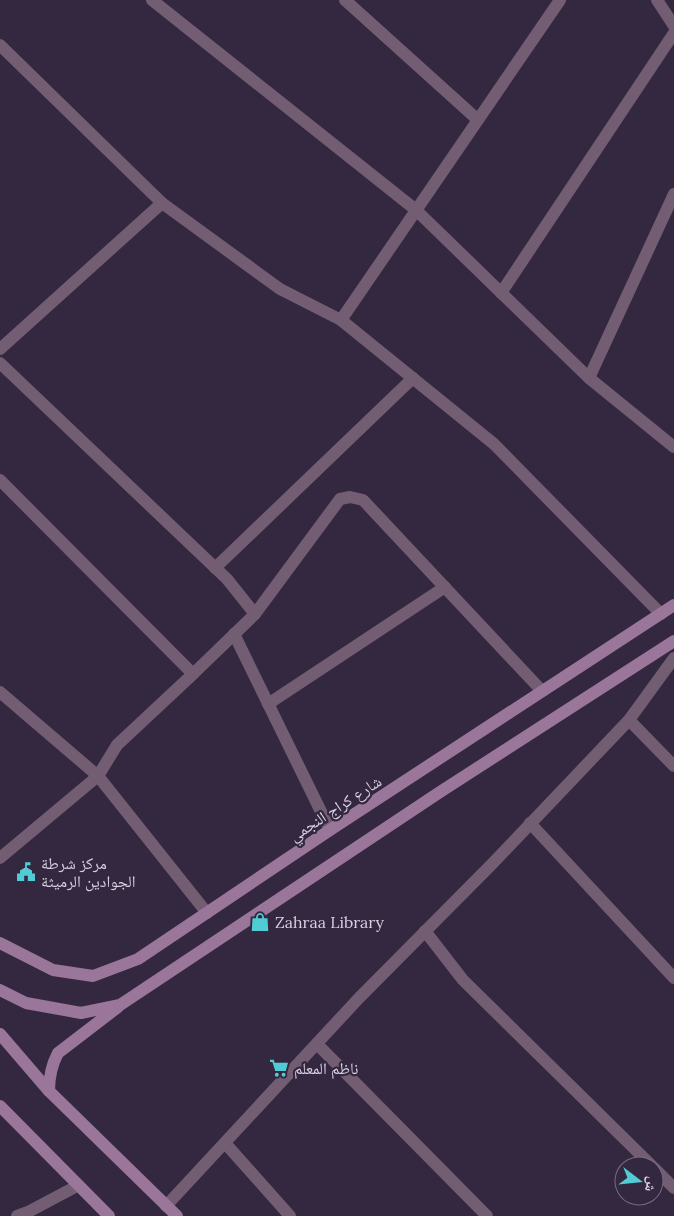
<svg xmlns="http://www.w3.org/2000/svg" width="674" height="1216" font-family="Lora,'Noto Naskh Arabic',serif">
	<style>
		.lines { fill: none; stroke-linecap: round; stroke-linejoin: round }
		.street { stroke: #735d73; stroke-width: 12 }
		.secondary { stroke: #9a769a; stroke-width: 12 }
		.labels { text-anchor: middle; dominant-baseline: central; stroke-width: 4.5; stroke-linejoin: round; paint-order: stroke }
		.street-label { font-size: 16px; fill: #d8d1e1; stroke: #342841 }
		.poi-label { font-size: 16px; fill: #d8d1e1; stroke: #342841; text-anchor: start }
	</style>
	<rect width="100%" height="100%" fill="#342841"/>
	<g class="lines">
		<g class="street">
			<polyline points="152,0 416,210 589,378 674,447"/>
			<polyline points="345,0 478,120"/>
			<polyline points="657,0 674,26"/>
			<polyline points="0,45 162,203 280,289 341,320 494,444 661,614"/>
			<polyline points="501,293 674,33"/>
			<polyline points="341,320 560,0"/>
			<polyline points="0,349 162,203"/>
			<polyline points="0,363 227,579 255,614 340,499 350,497 363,500 542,691"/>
			<polyline points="589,378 674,194"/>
			<polyline points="0,480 193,674 117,745 98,776 0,858"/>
			<polyline points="215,568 413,378"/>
			<polyline points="234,634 330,830"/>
			<polyline points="193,674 255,614"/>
			<polyline points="0,692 98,776 207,913"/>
			<polyline points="268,704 445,587"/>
			<polyline points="629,720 674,766"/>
			<polyline points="530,823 674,978"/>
			<polyline points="425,931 463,980 652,1166"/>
			<polyline points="317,1044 487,1216"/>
			<polyline points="225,1143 290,1216"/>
			<polyline points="654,1168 674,1188"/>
			<polyline points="166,1206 359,998 492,864 629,720 674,658"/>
			<polyline points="17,1216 28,1212 77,1186"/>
		</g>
		<g class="secondary">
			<polyline points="0,943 53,970 93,976 138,959 330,830 674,605"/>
			<polyline points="0,990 26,1003 81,1013 120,1005 440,792 674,641"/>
			<polyline points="0,1034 49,1091 177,1216"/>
			<path d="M49,1091C49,1077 51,1066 58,1053L118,1007"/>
			<polyline points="0,1106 109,1216"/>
		</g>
	</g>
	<defs>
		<g id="civic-bare" transform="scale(1.5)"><path d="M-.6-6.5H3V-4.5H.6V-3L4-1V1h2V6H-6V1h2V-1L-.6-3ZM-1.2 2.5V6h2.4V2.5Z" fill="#51ccd4" stroke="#342841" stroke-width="2.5" paint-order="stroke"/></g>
		<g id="shop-bare" transform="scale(1.5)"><path d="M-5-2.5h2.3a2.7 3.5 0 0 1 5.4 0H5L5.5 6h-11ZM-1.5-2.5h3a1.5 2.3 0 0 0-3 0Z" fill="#51ccd4" stroke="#342841" stroke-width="2.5" paint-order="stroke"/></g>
		<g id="supermarket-bare" transform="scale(1.5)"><path d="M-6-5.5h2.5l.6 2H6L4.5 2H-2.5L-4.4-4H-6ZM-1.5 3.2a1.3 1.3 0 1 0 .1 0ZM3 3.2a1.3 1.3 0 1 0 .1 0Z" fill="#51ccd4" stroke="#342841" stroke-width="2.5" paint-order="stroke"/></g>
	</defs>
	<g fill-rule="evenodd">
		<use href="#civic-bare" x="26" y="872"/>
		<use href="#shop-bare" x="260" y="922"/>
		<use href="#supermarket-bare" x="279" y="1068"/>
	</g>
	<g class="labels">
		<g class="street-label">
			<text transform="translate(335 808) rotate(-33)">شارع كراج النجمي</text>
		</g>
		<g class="poi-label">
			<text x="41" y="863">مركز شرطة<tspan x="41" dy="18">الجوادين الرميثة</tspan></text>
			<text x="275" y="922">Zahraa Library</text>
			<text x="294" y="1068">ناظم المعلم</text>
		</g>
	</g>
	<g transform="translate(639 1181) rotate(106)"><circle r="24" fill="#342841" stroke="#766c81"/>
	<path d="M0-4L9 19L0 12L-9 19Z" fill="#51ccd4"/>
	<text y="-8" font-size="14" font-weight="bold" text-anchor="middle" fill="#d8d1e1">ش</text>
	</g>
</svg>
